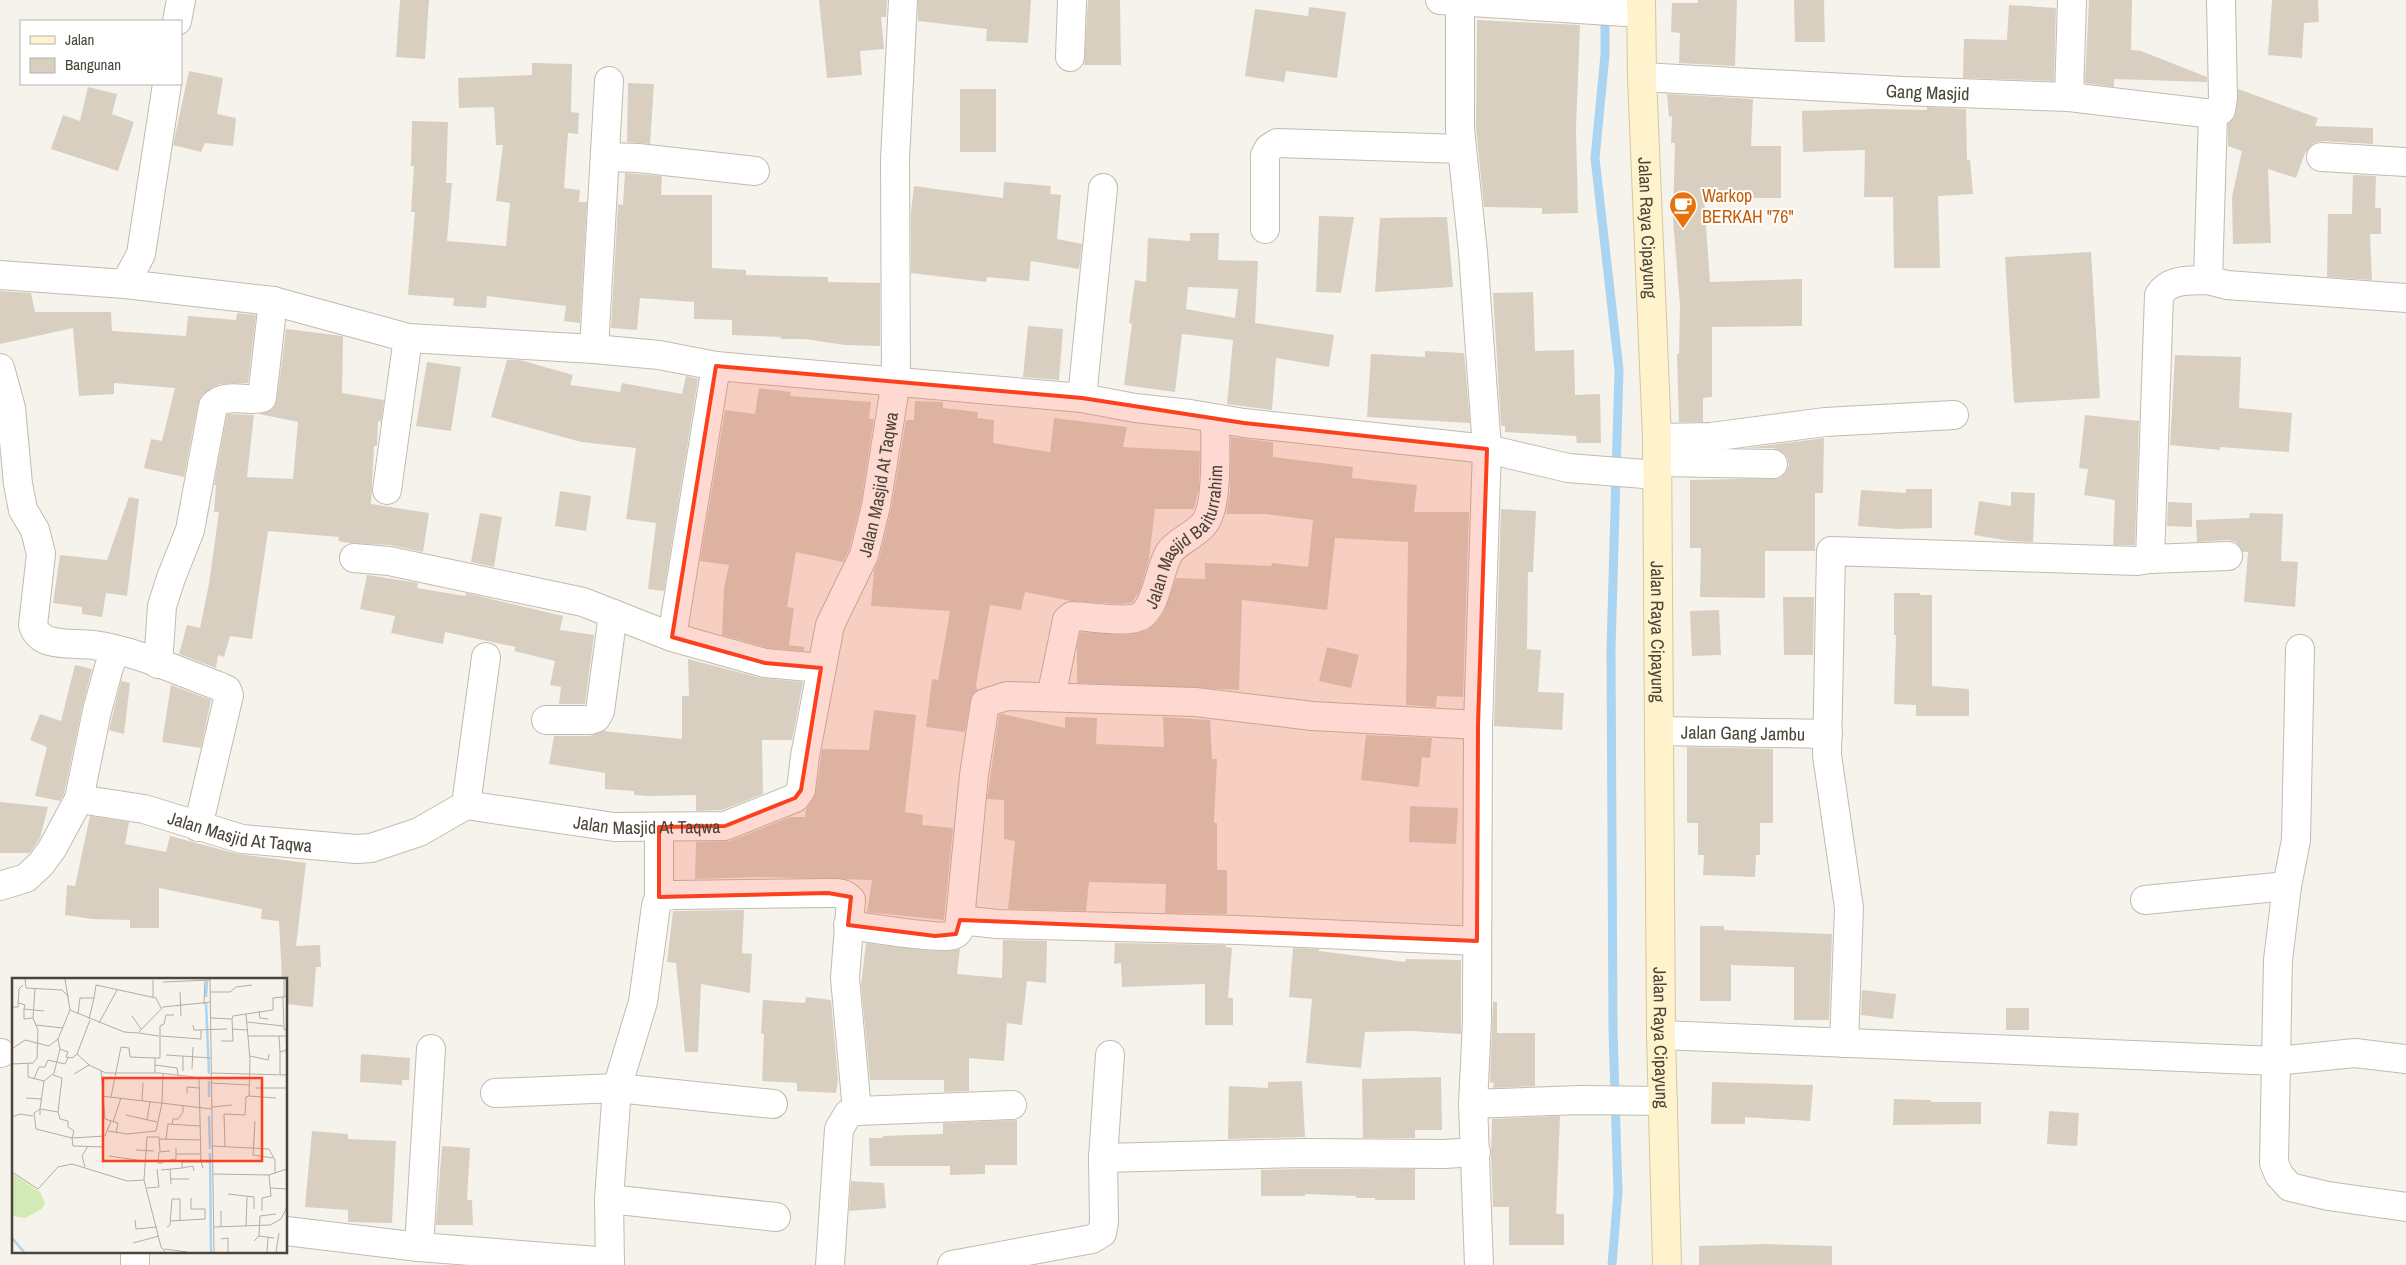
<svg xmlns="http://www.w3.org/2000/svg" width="2406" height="1265" font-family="'Archivo Narrow',sans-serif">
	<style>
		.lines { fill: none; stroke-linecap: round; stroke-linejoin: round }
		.stream { stroke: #a9d4f2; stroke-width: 9 }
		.building { fill: #d8cfc1; fill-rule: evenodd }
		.street-casing { stroke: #c2bbae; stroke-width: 30 }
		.secondary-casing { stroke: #d6c79b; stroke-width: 30 }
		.street { stroke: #fff; stroke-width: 28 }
		.secondary { stroke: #fff3cd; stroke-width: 28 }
		.marked { fill: #fc3f1d; fill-opacity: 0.2; stroke: #fc3f1d; stroke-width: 4; stroke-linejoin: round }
		.labels { text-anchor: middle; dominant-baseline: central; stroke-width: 4; stroke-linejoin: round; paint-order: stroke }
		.street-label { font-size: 18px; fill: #4b4439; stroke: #fff }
		.food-label { font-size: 18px; fill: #c56008; stroke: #fff; text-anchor: start }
		.inset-river { fill: none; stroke: #a9d4f2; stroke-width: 2.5 }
		.inset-road { fill: none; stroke: #b2ada4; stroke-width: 1 }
		.view { fill: #fc3f1d; fill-opacity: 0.15; stroke: #fc3f1d; stroke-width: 2.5 }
		.inset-edge { fill: none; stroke: #4b4439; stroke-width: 2.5 }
	</style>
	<rect width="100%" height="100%" fill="#f6f3ec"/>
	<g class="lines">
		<polyline class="stream" points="1605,12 1605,55 1595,158 1619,370 1611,649 1613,1031 1618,1192 1612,1265"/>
	</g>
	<g class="building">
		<polygon points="400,0 429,0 425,59 396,57"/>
		<polygon points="819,0 887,0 886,17 881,17 884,49 860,51 862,75 827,78"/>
		<polygon points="918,0 1031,0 1028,43 986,41 987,29 918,21"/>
		<polygon points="1088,0 1120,0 1121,65 1084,65"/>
		<polygon points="1698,0 1737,0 1735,66 1679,63 1680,33 1671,32 1672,3 1698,3"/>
		<polygon points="1794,0 1824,0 1825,42 1795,42"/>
		<polygon points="2089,0 2132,0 2131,50 2141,51 2207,77 2207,82 2114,79 2114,87 2085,83"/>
		<polygon points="2272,0 2318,0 2319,22 2304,23 2302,58 2268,55"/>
		<polygon points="2009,5 2056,8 2054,81 1963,78 1964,39 2007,40"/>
		<polygon points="1309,7 1346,12 1337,78 1286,71 1284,82 1245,76 1255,9 1308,16"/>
		<polygon points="1477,20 1580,25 1576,128 1578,213 1542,214 1542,208 1484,207 1476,128"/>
		<polygon points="532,63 572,64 571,112 579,113 578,134 568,133 564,188 580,190 579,202 587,202 580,323 564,321 566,306 487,296 486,308 453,306 454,298 408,295 415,212 411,212 414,166 411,166 412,121 448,122 446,183 452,183 447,241 506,246 510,203 496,201 503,145 496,145 494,107 459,108 458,78 532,75"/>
		<polygon points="189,71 223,78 217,114 236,118 233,146 205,143 201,152 173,145"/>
		<polygon points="628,83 654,84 650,144 627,142"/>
		<polygon points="88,87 117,94 112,114 134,122 118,171 51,149 63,115 80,121"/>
		<rect x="960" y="89" width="36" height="63"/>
		<polygon points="2238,89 2318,118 2315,126 2373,128 2373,144 2322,141 2314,143 2305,153 2296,178 2268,169 2271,243 2233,244 2232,197 2242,151 2228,146 2228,124 2236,113"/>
		<polygon points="1667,94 1753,99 1751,146 1781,146 1781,198 1704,198 1710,282 1802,279 1802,326 1712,327 1712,397 1703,398 1703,422 1679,422 1677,354 1679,354 1680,305 1673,219 1675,143 1671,143 1672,116 1669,117"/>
		<polygon points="1927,107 1966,109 1967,160 1970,160 1973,194 1938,196 1940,268 1894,268 1893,197 1864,197 1865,150 1803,152 1802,111 1870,109 1927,110"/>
		<polygon points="625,173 662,176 661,195 712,195 712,268 746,270 746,275 828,277 828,282 880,283 880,346 845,345 805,339 781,339 781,337 732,335 732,320 694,319 694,302 640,298 637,330 611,328 618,204 623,205"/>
		<polygon points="2353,175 2376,176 2375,208 2381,208 2381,234 2370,234 2372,280 2327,277 2328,214 2352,214"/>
		<polygon points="1004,182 1051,186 1050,194 1061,195 1057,239 1082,244 1079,269 1031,261 1029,281 987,277 986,282 911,273 911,212 914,186 1003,198"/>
		<polygon points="1319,216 1354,217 1341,293 1316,292"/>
		<polygon points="1447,217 1453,287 1375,292 1380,218"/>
		<path d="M1190,233H1219L1218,260L1258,261L1255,323L1334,335L1329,367L1276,358L1272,410L1227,404L1233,340L1182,334L1175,392L1124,385L1132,324L1129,323L1135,280L1146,282L1148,238L1190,241ZM1188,287L1238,289L1235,318L1186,309Z"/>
		<polygon points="2091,252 2100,398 2014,403 2005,257"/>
		<polygon points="0,291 31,293 35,312 111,312 112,331 186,336 188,316 236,320 237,313 256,315 248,383 220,384 211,388 202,395 198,403 184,477 144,468 151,439 162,441 175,388 114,383 114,394 79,396 73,328 0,344"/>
		<polygon points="1533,292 1535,351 1574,350 1575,395 1600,394 1601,443 1577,443 1576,436 1505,432 1505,426 1501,426 1493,293"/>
		<polygon points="1028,326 1063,329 1059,380 1023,377"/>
		<polygon points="286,329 343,336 342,393 384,400 381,422 378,421 377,446 374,446 371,504 429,513 423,552 390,545 350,543 338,541 339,537 268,531 252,639 230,636 224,657 218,655 216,668 179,654 187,625 200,628 209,584 219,512 214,512 216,485 214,485 227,414 254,415 247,477 293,479 298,422 259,414 273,409 277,400"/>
		<polygon points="1425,351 1464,353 1470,423 1367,417 1371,354 1425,357"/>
		<polygon points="2175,355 2241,357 2239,408 2292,413 2289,452 2220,447 2220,450 2170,445"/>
		<polygon points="507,360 520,360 573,375 570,385 620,392 622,383 682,394 686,376 698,379 664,591 648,589 656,523 626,519 636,448 581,442 491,417"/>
		<polygon points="427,362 461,367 451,431 416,426"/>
		<polygon points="759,388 791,392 790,396 871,402 869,419 874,419 861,503 849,550 843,562 796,552 787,607 794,608 789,645 804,647 804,651 768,648 722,635 724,588 729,565 700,561 725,410 755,414"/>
		<polygon points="915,401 943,402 943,408 978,412 977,418 994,420 993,443 1050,452 1054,418 1127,427 1123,447 1200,451 1199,488 1194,509 1155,509 1149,559 1140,590 1132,603 1118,604 1071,601 1025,592 1021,610 990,605 976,685 977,690 970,701 965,732 926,727 932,679 938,680 950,611 871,606 874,570 879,559 891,510 906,420 914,420"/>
		<polygon points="2085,415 2139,421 2135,545 2113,545 2115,500 2084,495 2088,469 2079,468"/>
		<polygon points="1231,437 1273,442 1273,457 1353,467 1352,478 1417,485 1414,512 1469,512 1463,697 1437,696 1436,707 1406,705 1408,542 1335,538 1327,610 1242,600 1239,690 1077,683 1077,647 1080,632 1127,635 1147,630 1157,622 1164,612 1176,578 1205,579 1205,563 1271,566 1272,563 1308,567 1313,520 1265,514 1226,514 1230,491"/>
		<polygon points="1824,438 1823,493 1815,493 1815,551 1765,551 1765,598 1700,597 1701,548 1690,548 1690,480 1780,478 1786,472 1789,465 1787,457 1781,451 1773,448 1748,448"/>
		<polygon points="1906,489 1932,489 1932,528 1898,529 1858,526 1861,490 1906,493"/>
		<polygon points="560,491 591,496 586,531 555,526"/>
		<polygon points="2011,492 2035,493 2033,542 2010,541 1974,535 1979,501 2011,506"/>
		<polygon points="129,497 139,499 127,596 106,593 102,617 82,614 82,607 53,603 60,555 107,560"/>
		<polygon points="2168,502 2192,503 2192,527 2167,526"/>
		<polygon points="1501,509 1536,511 1533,572 1528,572 1527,649 1541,650 1538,692 1564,693 1562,730 1494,726"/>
		<polygon points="480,513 502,517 494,567 471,562"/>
		<polygon points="2250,513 2283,514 2281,561 2298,562 2295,607 2244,602 2248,552 2243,552 2236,542 2228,540 2197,542 2196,520 2249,518"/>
		<polygon points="367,575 418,583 417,588 465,596 466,593 563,616 560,630 594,635 585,704 559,704 561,687 550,685 555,661 514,651 516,647 445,632 443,644 391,633 395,616 360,609"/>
		<polygon points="1894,593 1920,593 1920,595 1932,595 1932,686 1969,689 1969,716 1916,716 1916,705 1894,704 1896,635 1894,635"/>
		<polygon points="1783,597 1814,597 1813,655 1784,655"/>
		<polygon points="1719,610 1721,655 1692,656 1690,611"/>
		<polygon points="1327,647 1359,655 1351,688 1319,681"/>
		<polygon points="688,659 761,678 803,682 792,740 762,740 763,794 722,810 696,811 696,795 650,796 634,795 634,791 605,789 605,773 549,764 554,736 590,736 603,731 682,739 682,696 689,696"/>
		<polygon points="75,665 92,669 82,708 64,794 60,801 35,796 47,747 30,740 40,714 61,721"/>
		<polygon points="121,681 130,683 124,734 109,730"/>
		<polygon points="171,685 211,700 201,748 162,742"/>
		<polygon points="874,710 916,715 905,812 923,815 922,825 953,828 944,920 867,912 872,880 761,877 695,879 696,842 730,841 790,817 805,817 806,809 816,792 822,749 869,750"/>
		<polygon points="1002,714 1065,728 1065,717 1097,718 1096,744 1164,747 1163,717 1210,720 1212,759 1217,759 1214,823 1217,823 1217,870 1227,870 1227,914 1165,913 1166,884 1089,882 1086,911 1008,909 1015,841 1004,839 1004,800 987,799 999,715"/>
		<polygon points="1366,735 1432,738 1430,758 1422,757 1419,787 1361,780"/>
		<polygon points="1687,747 1773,749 1773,823 1760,823 1760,855 1756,855 1755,877 1703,875 1704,855 1698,855 1698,823 1687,823"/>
		<polygon points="0,802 48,807 40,838 30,853 0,853"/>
		<polygon points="1410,806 1458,808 1456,844 1409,842"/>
		<polygon points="90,816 129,822 125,844 166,852 170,836 238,854 306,863 296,946 320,945 321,967 316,967 313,1007 286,1004 286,979 282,979 279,921 261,919 262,909 159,888 159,928 130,928 130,920 92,919 65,915 67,885 75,886"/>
		<polygon points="744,910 742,953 752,954 750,993 701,984 698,1052 685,1052 676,963 667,962 673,911"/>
		<polygon points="1700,926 1724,926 1724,930 1832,934 1829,1020 1794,1020 1794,967 1731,965 1731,1001 1700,1001"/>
		<polygon points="1003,940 1047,941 1046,983 1027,981 1022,1025 1007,1023 1004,1061 969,1058 969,1091 944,1092 944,1080 870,1080 861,985 866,943 933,951 960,949 957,974 1002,978"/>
		<polygon points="1115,943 1226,945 1226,947 1232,948 1228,998 1233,998 1233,1025 1205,1025 1205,984 1122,987 1121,963 1114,964"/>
		<polygon points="1293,948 1319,949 1319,951 1405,962 1406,959 1461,960 1461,1034 1412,1031 1365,1032 1361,1068 1306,1063 1312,999 1289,997"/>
		<polygon points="1862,990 1896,994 1893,1019 1861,1015"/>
		<polygon points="806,997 831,1000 838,1079 836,1093 797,1091 797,1083 762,1081 764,1034 761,1033 763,1000 805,1003"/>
		<polygon points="1493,1002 1497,1002 1497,1033 1535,1033 1535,1086 1493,1088 1494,1083 1490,1082"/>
		<rect x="2006" y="1008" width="23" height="22"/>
		<polygon points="361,1054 410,1058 409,1080 402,1080 402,1085 360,1082"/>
		<polygon points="1441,1077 1442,1130 1415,1130 1415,1138 1363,1138 1362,1079"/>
		<polygon points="1302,1081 1305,1137 1228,1139 1229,1086 1268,1088 1268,1082"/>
		<polygon points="1712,1082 1813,1085 1810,1121 1745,1117 1745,1124 1711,1124"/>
		<polygon points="1894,1099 1931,1100 1931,1102 1981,1102 1981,1124 1893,1125"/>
		<polygon points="2049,1111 2079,1113 2077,1146 2047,1144"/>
		<polygon points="1560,1116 1556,1214 1564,1214 1564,1245 1509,1245 1509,1207 1493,1207 1491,1157 1492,1119"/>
		<polygon points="1017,1120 1017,1165 985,1165 985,1174 950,1175 950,1166 870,1166 869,1138 883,1138 883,1136 943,1134 943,1123"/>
		<polygon points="312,1131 348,1134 348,1139 396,1141 392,1223 348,1222 348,1210 305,1207"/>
		<polygon points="442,1146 470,1148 467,1200 472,1200 473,1225 436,1225"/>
		<polygon points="1304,1169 1415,1169 1415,1200 1375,1200 1375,1198 1356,1198 1356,1196 1305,1194 1305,1196 1261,1196 1261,1170"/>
		<polygon points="851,1181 884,1183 886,1208 849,1211"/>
		<polygon points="1765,1244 1832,1246 1832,1265 1699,1265 1699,1246"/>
	</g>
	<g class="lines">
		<g class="street-casing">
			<g id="street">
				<polyline points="1440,0 1641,13"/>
				<polyline points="1460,1 1460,129 1473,252 1487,449 1478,725 1477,1021 1473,1104 1479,1265"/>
				<polyline points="177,21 181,0"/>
				<polyline points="1070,57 1072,0"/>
				<path id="s1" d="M1642,77L1903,91L2069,97L2213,114"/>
				<polyline points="2069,97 2072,0"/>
				<polyline points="2213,114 2208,280 2227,285 2406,298"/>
				<polyline points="2213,114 2221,110 2223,98 2221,0"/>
				<polyline points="606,157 638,158 755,171"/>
				<polyline points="2321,157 2406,162"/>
				<polyline points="1265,229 1265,155 1269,148 1277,143 1462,149"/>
				<polyline points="0,275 125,284 273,301 408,338 594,349 659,355 716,366 1082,398 1135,408 1190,414 1244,423 1487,449 1568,468 1657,475"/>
				<polyline points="125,284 141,254 167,84"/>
				<polyline points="594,349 609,81"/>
				<path d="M0,368L11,408L18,484L23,510L35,530L41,554L33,625C40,649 73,642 93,645C134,650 182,673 221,687L227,690L229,695L198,827"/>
				<polyline points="1082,398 1103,188"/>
				<polyline points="1657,438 1711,437 1825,422 1954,415"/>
				<polyline points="1657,462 1773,464"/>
				<polyline points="387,490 408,338"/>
				<polyline points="354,558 389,561 583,602 672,637 765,663 821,668"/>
				<polyline points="2150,559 2228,556"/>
				<polyline points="672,637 716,366"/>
				<polyline points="2300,649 2296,840 2287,886 2278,960 2274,1163 2279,1175 2290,1187 2328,1196 2406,1207"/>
				<path d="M158,664L162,606L171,578L190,530L213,406C223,392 247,402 262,398L273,301"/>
				<path id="s2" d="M1051,697L1067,620L1072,616C1088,616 1128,624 1141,616C1157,605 1159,570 1169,553C1177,541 1194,536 1204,524C1219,506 1215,445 1215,420"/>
				<polyline points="546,720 590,720 596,718 600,711 613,614"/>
				<path id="s3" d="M1659,731L1828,734"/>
				<path id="s4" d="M79,799L144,809L242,839L356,849L371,848L419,832L466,805L614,827L725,826L795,798L801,790L805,756L830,625L864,555L876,506L896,381L895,159L903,0"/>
				<polyline points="466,805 486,657"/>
				<polyline points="659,827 659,897"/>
				<polyline points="0,886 26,878 41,864 52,849 79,799 97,711 109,667 116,650"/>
				<polyline points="2145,900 2287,886"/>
				<polyline points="960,920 997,924 1238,930 1477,941"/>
				<path d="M848,925C866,927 941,940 953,935C957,934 957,933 959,930L974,775L985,703L1007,696L1195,702L1312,716L1478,725"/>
				<polyline points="1661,1035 2276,1061 2355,1053 2406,1059"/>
				<path d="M1844,1043L1849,908L1827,755L1831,551L2137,561L2150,559L2159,295C2170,278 2189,281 2208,280"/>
				<polyline points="0,1053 1,1053"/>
				<polyline points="495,1093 617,1088 773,1104"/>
				<polyline points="1473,1104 1581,1100 1663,1101"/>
				<polyline points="1103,1158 1304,1153 1444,1154 1476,1152"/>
				<polyline points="609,1199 776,1217"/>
				<polyline points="286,1231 419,1247 610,1262"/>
				<polyline points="419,1247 431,1049"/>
				<polyline points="135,1251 135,1265"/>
				<path d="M610,1265L609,1199L617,1088L643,1002L656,906L659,897L674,895L828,893C838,893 844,892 851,900L845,978L857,1111"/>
				<polyline points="830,1265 839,1129 848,1114 857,1111 1012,1105"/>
				<polyline points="952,1265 1092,1239 1102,1233 1104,1222 1103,1158 1110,1055"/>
			</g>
		</g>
		<g class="secondary-casing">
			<g id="secondary">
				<path id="s5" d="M1641,0L1642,77L1657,438L1661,1035L1667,1265"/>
			</g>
		</g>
		<use href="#street" class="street"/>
		<use href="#secondary" class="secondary"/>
	</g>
	<path class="marked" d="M716,366L1082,398L1244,423L1487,449L1478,725L1477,941L960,920L956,934L935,936L848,925L851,897L828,893L659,897V827L725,826L795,798L801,790L821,668L765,663L672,637Z"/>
	<defs>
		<g id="cafe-pin" transform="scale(1.4375)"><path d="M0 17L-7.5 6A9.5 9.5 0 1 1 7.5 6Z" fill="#e8710a" stroke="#fff"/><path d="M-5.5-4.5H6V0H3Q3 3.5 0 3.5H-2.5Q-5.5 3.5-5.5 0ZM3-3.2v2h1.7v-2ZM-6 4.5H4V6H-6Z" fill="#fff"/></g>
	</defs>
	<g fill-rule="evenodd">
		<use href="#cafe-pin" x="1683" y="205"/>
	</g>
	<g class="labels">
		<g class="street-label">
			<text stroke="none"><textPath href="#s1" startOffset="286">Gang Masjid</textPath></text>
			<text stroke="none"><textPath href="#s5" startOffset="228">Jalan Raya Cipayung</textPath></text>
			<text stroke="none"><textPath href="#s4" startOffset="1066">Jalan Masjid At Taqwa</textPath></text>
			<text stroke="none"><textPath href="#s2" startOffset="249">Jalan Masjid Baiturrahim</textPath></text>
			<text stroke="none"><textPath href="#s5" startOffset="632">Jalan Raya Cipayung</textPath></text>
			<text stroke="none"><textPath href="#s3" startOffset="84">Jalan Gang Jambu</textPath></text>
			<text stroke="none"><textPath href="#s4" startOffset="585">Jalan Masjid At Taqwa</textPath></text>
			<text stroke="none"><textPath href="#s4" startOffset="165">Jalan Masjid At Taqwa</textPath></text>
			<text stroke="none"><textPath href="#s5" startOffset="1038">Jalan Raya Cipayung</textPath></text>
		</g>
		<g class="food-label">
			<text x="1702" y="195">Warkop<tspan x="1702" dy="21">BERKAH "76"</tspan></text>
		</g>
	</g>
	<g transform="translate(12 978)">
		<rect width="275" height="275" fill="#f6f3ec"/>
		<path d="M0,195L28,214L33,225L30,231L13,240L0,238Z" fill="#d2eab5"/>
		<path class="inset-river" d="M194,19L195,3M194,25L197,96M197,103V119M197,138L198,171M198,175L199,274M0,260L12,274"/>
		<path class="inset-road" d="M13,1L14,10L50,12L57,19M198,1L202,274M151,4L198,2M168,14L169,38M198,14H218L224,9L240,7M272,18V1M275,18L271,19L272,52L275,51M141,20V2M7,25L13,27L12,31L32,33M192,26L193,2M0,29H6L7,11L11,7M58,32L112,54L126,55L151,29L199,24M247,33L248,40L256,41M66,36L68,20H82L84,7L144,20L149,30M120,38L129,51M21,40L23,10M199,40L220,41L221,38L234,36M77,41L82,20M235,44L271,48M87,45L105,12M24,47L51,50M181,47L182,52H185L215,51M220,51L236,52M127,55L147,58M149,58L189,61V52M236,58H275M267,58L268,74M46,61L48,71L56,74L54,79L60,80L65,76L77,87L94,95H147L199,101M209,63H221L220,41M0,71L13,62L37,68L46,61L58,32L53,1M48,71L42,95L32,103L28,131L22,135L24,151L60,160L61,168L91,169M65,76L78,42M154,77L199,80M238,78L256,82L257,76M16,85V99L32,103M0,86L21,85L25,80L26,52L21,40L12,41V31M143,87L165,90L166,97M180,91L181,69M89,93L93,141L106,145L104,155M171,93V78M143,95V80H148V48L152,46L154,37H162M199,95L275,97M62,96L77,87M268,96V74L275,72M187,100L189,184H200M22,101L27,89H33L36,82L53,86L56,80M199,105L237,107M244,110H275M175,115V109L188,110M89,118L200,131M99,119L109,69L117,70L118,79L143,80M14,120L29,121M264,120L237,118L238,82L234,36L261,32V20L271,19M130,123L131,105M200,129L220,127M46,134L48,141L56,143V149L62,153L60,160L93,158L99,143M28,137V131L46,134L50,100L41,97M114,137L145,144M0,139L8,136L21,138M135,142L138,124M243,143L241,177L261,180M101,144L109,120M160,146L161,141H166L171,134V128M96,153L115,156L144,153L150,125L151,95M147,161L189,162M154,161L156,146L188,148M201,168L257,171L263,182V195M213,169L212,136L233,137L234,119L237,118M124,172L142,173M148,173L147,159H135L132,202L149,269L153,274M164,176H188M97,178L131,183M154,183L164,181V170M151,185H146L147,174L158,173M73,189L70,178L76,168M170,190L181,188L182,193M158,191L159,206M149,192L170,190V184H189L191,190M0,194L26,211L46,189L60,186L115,203L132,202M201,196L257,197L275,191M159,201H177M135,210L147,209L145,191M259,210L275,211M216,216L242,219V231M209,233V249M250,233V220L259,218L257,197M123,242L124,251L145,249M159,243L193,241V231H179V220M234,248L235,219M155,249L158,247L160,221H168V242M202,249L258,247L269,241L275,229M247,258L262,260M209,261L216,260V274M242,263L247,258L248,238L264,236M121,265L147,258M152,271L175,274M255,274L256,259M264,274L267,255"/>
		<path class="view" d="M91,100H250V183H91Z"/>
		<rect width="275" height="275" class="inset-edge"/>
	</g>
	<rect x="20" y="20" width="162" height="65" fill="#ffffff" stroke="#b7b4b0"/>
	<rect x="30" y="36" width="25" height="8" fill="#fff3cd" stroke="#b7b4b0"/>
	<text x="65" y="45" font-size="15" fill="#4b4439">Jalan</text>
	<rect x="30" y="58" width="25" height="15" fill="#d8cfc1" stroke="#b7b4b0"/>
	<text x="65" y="70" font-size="15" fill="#4b4439">Bangunan</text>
</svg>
